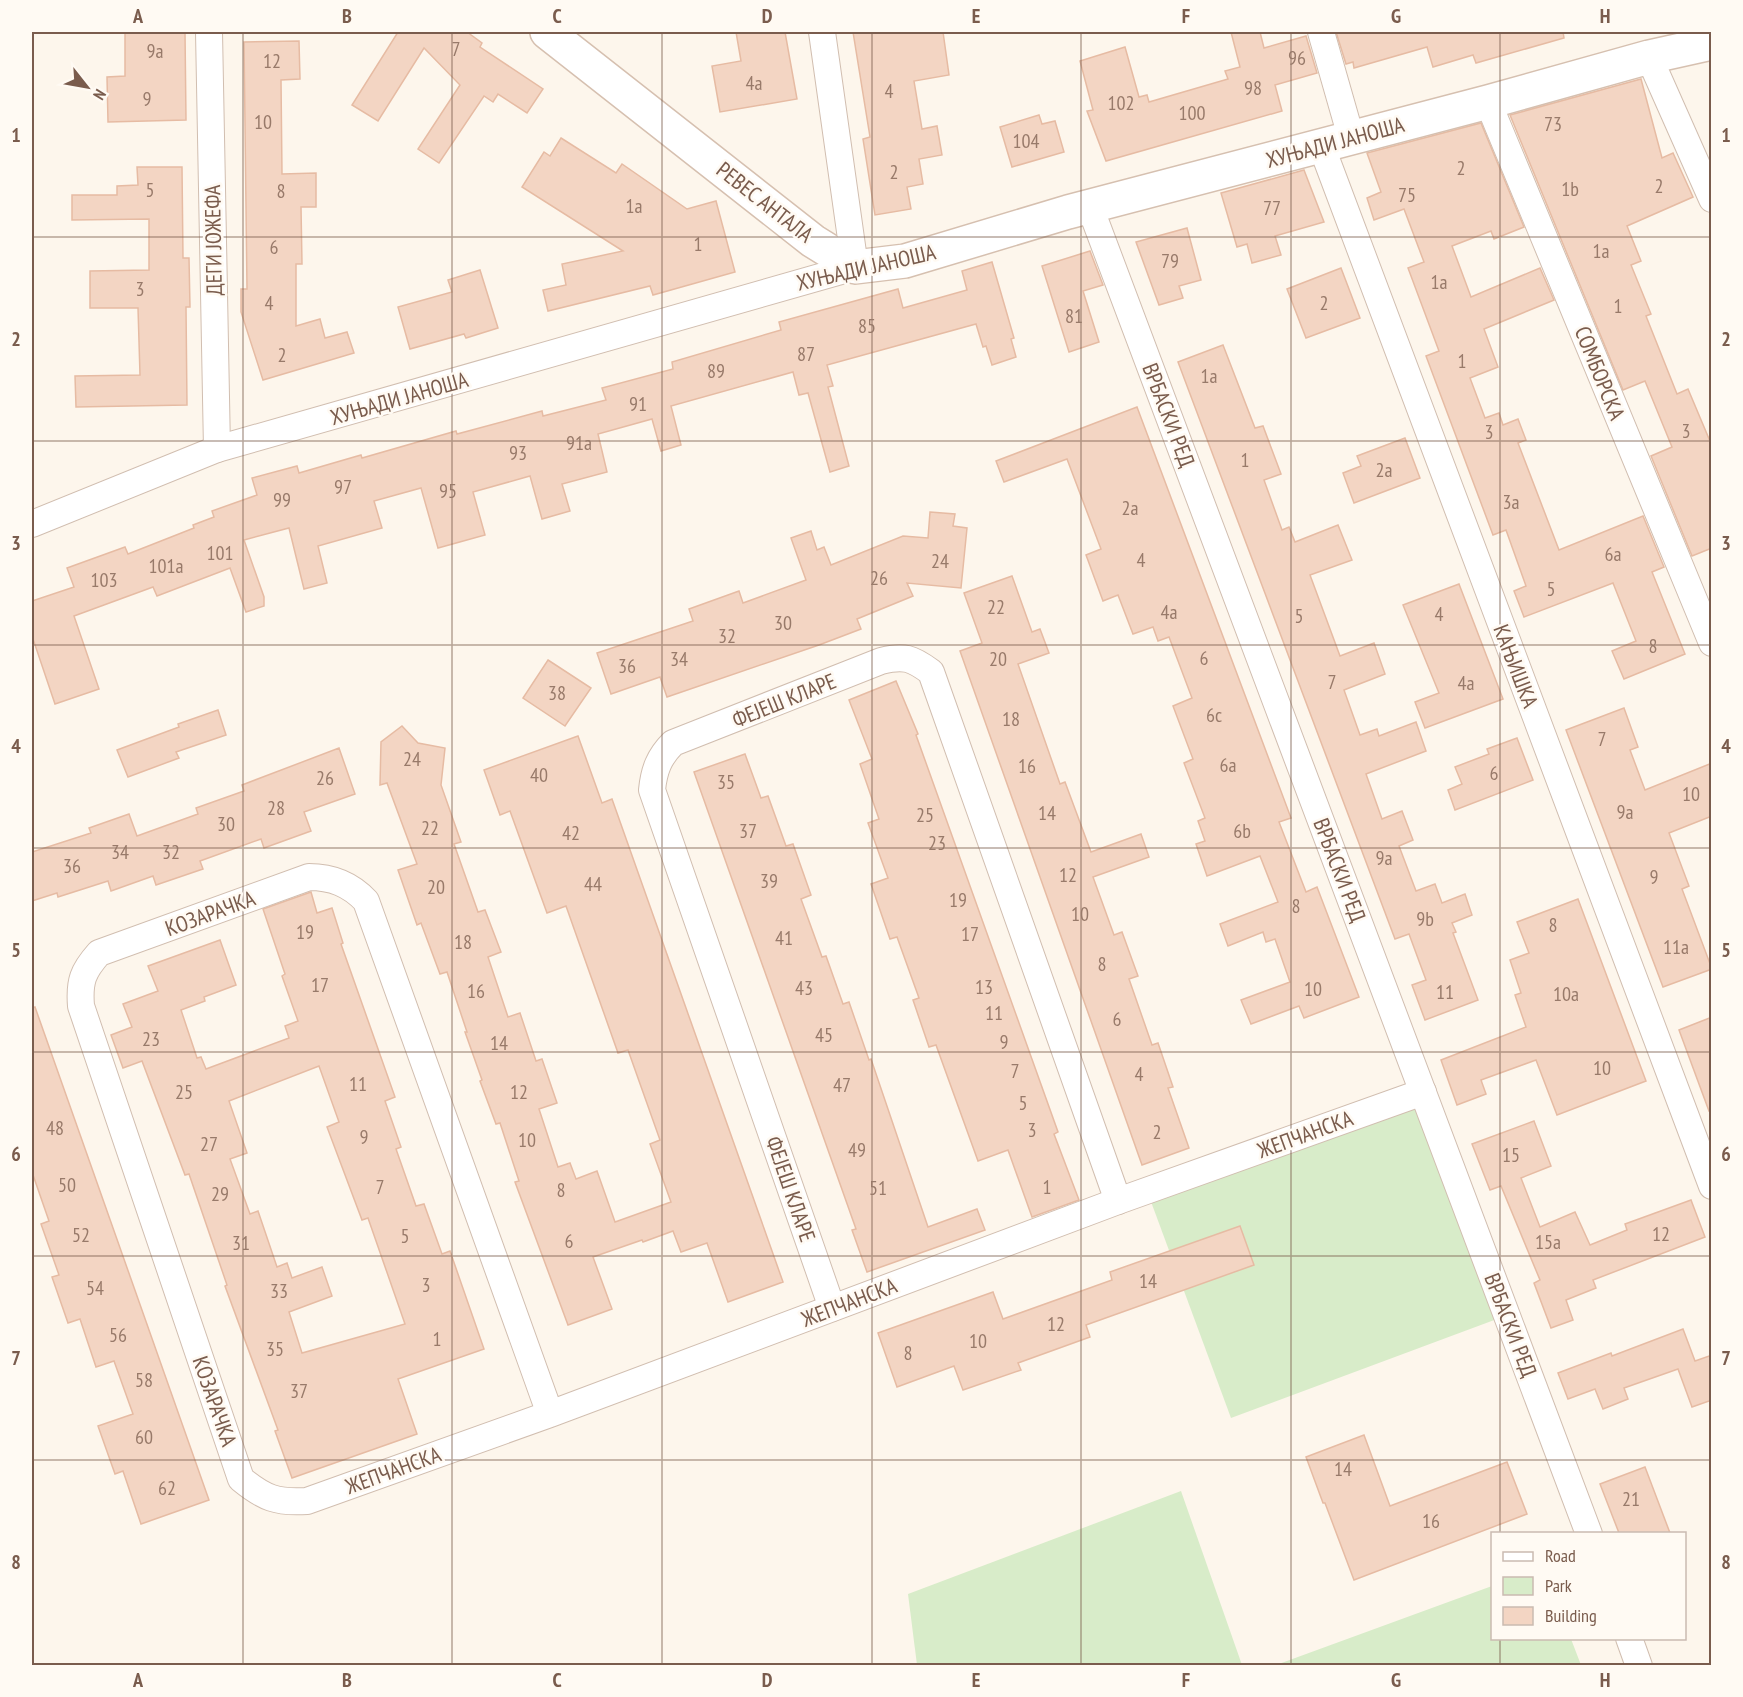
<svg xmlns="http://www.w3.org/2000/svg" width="1743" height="1697" font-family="'PT Sans Narrow',sans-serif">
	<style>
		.green { fill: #d8ecc9 }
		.building { fill: #f3d5c3; stroke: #e6bba3; stroke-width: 1.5; fill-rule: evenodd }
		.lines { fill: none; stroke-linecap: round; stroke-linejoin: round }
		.street-casing { stroke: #d1beb0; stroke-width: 28 }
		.secondary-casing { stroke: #d6c0b0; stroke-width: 36 }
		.street { stroke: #fff; stroke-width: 26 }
		.secondary { stroke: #fff; stroke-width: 33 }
		.grid { fill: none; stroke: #7a5c4d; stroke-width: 1.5; stroke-opacity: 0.55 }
		.labels { text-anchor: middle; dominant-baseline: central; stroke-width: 5; stroke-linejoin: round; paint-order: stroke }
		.number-label { font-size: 20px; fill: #987a6a }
		.street-label { font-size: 22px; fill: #7a5c4d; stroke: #fffaf3 }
		.neatline { fill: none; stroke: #7a5c4d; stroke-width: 2 }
		.grid-label { font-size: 20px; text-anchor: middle; font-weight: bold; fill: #7a5c4d }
	</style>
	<rect width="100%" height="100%" fill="#fdf6ec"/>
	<g class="green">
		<polygon points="1416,1100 1497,1319 1231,1418 1150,1199"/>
		<polygon points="1181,1491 1242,1665 917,1665 908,1594"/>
		<polygon points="1492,1586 1492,1638 1571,1639 1581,1665 1276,1665"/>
	</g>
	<g class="building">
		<polygon points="125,32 185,32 186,120 108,122 107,77 125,76"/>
		<polygon points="398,32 467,32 482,43 480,47 543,89 527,113 498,94 493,102 484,96 439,163 418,149 460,85 424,48 378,121 352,105"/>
		<polygon points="736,32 785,32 797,99 720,112 712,66 741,61"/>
		<polygon points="853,32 943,32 949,75 914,81 922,129 937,126 942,155 919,159 923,184 907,187 911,209 875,215 863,139 870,137"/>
		<polygon points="1231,32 1260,32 1264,48 1306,36 1317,73 1275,85 1282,111 1106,161 1087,111 1093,110 1080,61 1125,47 1139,97 1147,95 1149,102 1228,79 1225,71 1240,67"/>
		<polygon points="1336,32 1563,32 1564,38 1476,63 1473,55 1433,67 1427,47 1354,68 1353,62 1346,64"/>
		<polygon points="299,41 300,79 281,80 282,174 316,173 316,207 301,207 302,264 296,264 296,326 320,319 325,338 347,332 354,353 263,380 241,312 241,289 247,289 244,42"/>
		<polygon points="1641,79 1662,158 1673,153 1693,197 1627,226 1641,261 1631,265 1651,314 1646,316 1677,394 1688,389 1712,446 1712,548 1692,556 1651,456 1672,447 1645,381 1623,390 1510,115"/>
		<polygon points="1039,115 1042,124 1055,121 1064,152 1012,167 1000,127"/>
		<polygon points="1481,123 1524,227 1494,239 1491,231 1452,246 1471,297 1540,268 1554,300 1484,329 1498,367 1470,378 1485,418 1499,413 1503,425 1518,419 1526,440 1518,443 1559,550 1643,516 1664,567 1652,572 1685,654 1624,679 1612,651 1636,641 1613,583 1524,617 1514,591 1526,586 1506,530 1493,535 1426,356 1439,351 1408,268 1424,262 1404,209 1374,220 1367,198 1381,192 1367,153"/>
		<polygon points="561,138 616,173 622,164 687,209 716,201 735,272 653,295 650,286 548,311 543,290 566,285 562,264 623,251 522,187 544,152 550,156"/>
		<polygon points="137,167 182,167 183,258 189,258 190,307 186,307 187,405 76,407 75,376 140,375 138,308 90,308 90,271 149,270 149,219 72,220 72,195 117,195 117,186 138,185"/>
		<polygon points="1304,170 1324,222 1275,236 1281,255 1252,263 1247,244 1237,247 1221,193"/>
		<polygon points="1187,228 1201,280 1179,286 1183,298 1159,305 1136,242"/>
		<polygon points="1090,251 1103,285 1083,291 1099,342 1069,352 1042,266"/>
		<polygon points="992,262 1014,338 1011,339 1016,357 992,365 986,346 983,347 976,324 827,365 833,386 828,387 849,466 830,472 808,393 799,395 793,372 671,406 681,445 661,451 652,419 598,434 607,472 562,484 570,511 542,519 530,476 473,492 485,535 438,548 421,488 374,501 382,528 318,546 327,583 304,589 289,528 244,540 264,597 264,606 246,612 230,568 157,596 153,587 74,616 99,689 55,704 32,636 32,601 74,587 67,568 125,547 128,554 194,528 193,525 214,517 212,511 257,495 252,478 297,466 299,473 361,455 362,458 456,431 457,434 542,411 543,416 606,400 602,388 673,369 672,362 781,330 779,322 898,289 903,308 967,290 962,271"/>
		<polygon points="1341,268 1360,318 1306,338 1287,289"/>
		<polygon points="480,270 498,328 466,338 464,334 410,349 398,307 452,292 448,280"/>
		<polygon points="1223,345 1255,428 1263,426 1281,474 1264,480 1282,530 1289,527 1295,542 1338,525 1352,560 1310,575 1340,656 1374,643 1385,674 1344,690 1360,735 1377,729 1379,736 1416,722 1426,751 1366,774 1382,819 1402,811 1413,840 1399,846 1416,891 1435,884 1442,903 1465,894 1472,915 1452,923 1456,932 1453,933 1478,1000 1425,1020 1412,985 1426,980 1409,934 1395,939 1178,362"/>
		<polygon points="1137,407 1291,818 1279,822 1306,892 1317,887 1359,997 1304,1018 1299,1006 1251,1024 1241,1000 1290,982 1275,939 1266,942 1263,932 1228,946 1220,924 1278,902 1260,856 1207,876 1196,844 1205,841 1198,821 1205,818 1184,763 1193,759 1173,706 1192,698 1169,637 1158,641 1153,627 1133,634 1118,595 1103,601 1086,555 1101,549 1067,459 1004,482 996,461"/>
		<polygon points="1405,438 1420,478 1354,503 1343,473 1361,466 1357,456"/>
		<polygon points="930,512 955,514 953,526 967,528 961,588 907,583 913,596 857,619 861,629 819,645 667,697 660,677 611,694 597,653 693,621 689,609 739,591 743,603 806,580 791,538 811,531 817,550 824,547 831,565 903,536 928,538"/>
		<polygon points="1012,576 1032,632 1040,629 1049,653 1018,664 1060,784 1065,782 1091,852 1141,834 1149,857 1093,877 1114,935 1122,932 1138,976 1129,979 1152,1045 1158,1043 1173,1087 1168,1088 1189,1148 1142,1165 960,651 982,643 964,593"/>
		<polygon points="1459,584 1503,699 1425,728 1415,702 1439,693 1403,605"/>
		<polygon points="548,660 591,688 565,726 523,698"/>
		<polygon points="896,681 918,734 916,735 1058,1132 1054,1134 1079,1200 1032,1217 1008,1150 978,1161 936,1045 929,1047 913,1000 919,998 897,937 890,939 871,884 888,878 868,823 879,819 860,764 872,759 849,700"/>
		<polygon points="1624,708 1638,747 1630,750 1645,790 1712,763 1712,816 1669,833 1689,886 1682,889 1712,969 1663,987 1566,730"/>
		<polygon points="218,710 226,735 176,752 179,758 128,777 117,750 179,727 178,724"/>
		<polygon points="402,726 418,743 445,748 441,785 461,842 454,844 478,912 485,910 501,952 488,957 508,1017 520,1013 536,1061 542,1059 557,1103 539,1109 558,1167 570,1163 576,1179 597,1171 615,1222 671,1202 650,1144 660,1140 628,1050 618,1053 566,906 547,913 510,811 500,815 484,770 578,736 602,803 612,799 783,1282 728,1302 707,1243 681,1252 673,1231 643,1242 642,1240 593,1257 612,1309 568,1325 515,1182 519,1181 500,1123 496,1124 480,1081 482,1080 465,1032 467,1032 447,972 440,974 421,923 417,925 398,870 417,864 387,783 380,785 381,742"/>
		<polygon points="1517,738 1533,780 1455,810 1448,790 1462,784 1455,767 1489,754 1487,749"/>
		<polygon points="339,748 355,794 304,812 311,831 264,848 261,839 200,861 203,869 156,885 153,876 111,891 108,881 58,897 57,893 32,901 32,852 91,833 89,828 129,814 137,836 198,814 196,808 244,791 242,785"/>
		<polygon points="745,754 761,798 768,796 786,846 793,844 811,895 801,899 822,957 826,956 843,1004 849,1002 869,1060 871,1059 928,1227 977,1209 985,1230 867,1272 852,1230 856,1229 694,772"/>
		<path d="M311,892L317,913L332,908L343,943L341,944L395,1097L385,1101L401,1147L396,1149L416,1206L424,1204L442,1254L450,1251L484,1349L398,1379L417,1434L292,1478L275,1431L278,1430L225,1286L227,1285L189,1174L185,1175L142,1061L123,1068L111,1035L132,1027L123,1004L158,991L148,966L220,940L236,985L204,997L205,1001L181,1010L197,1058L201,1057L206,1069L289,1038L285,1026L298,1021L282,976L285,974L263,909ZM319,1066L339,1122L327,1127L362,1220L368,1218L405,1324L302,1353L289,1312L332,1296L322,1267L292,1278L287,1263L277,1267L258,1211L250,1214L230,1159L247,1153L229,1101Z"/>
		<polygon points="1578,899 1646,1081 1557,1115 1536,1060 1481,1080 1486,1094 1457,1105 1441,1060 1526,1027 1515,995 1521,993 1510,960 1529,953 1517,922"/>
		<polygon points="35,1007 209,1500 141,1524 123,1471 115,1474 98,1426 133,1414 114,1361 96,1367 80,1319 68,1323 52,1277 59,1275 41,1224 49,1221 32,1172 32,1008"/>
		<polygon points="1712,1017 1712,1110 1709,1111 1679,1030"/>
		<polygon points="1534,1121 1551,1166 1521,1178 1540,1227 1575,1212 1590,1245 1627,1230 1625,1224 1691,1200 1705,1237 1593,1280 1596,1288 1566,1300 1573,1320 1551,1328 1534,1283 1540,1280 1501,1186 1490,1190 1472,1144"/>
		<polygon points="1240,1226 1254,1265 1086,1325 1090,1337 1018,1363 1021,1370 963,1390 954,1366 897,1387 878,1333 993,1292 1003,1319 1112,1280 1110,1272"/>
		<polygon points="1683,1329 1695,1361 1712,1355 1712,1400 1692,1407 1678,1369 1624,1388 1628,1399 1603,1409 1595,1389 1568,1399 1558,1373 1611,1353 1612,1356"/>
		<polygon points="1364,1435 1390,1506 1507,1462 1527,1514 1354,1580 1325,1503 1323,1503 1306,1457"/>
		<polygon points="1645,1467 1670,1533 1619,1533 1600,1484"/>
	</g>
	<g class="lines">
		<g class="street-casing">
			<g id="street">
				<polyline points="209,32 217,449"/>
				<polyline points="1321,32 1351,137"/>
				<polyline points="1649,57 1712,199"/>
				<polyline points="1488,102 1712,643"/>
				<polyline points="1321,145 1712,1186"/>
				<polyline points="1090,207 1589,1534"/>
				<polyline points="32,524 217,449 855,267 822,32"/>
				<path d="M832,1308L652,790C654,770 659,757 673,743L881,661C904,655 912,658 931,672L1118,1201"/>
				<path d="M550,1414L366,901C350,884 332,877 309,877L99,953C83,971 79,981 81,1006L241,1479C264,1498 277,1503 307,1501L550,1414L1118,1201L1423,1092"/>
				<polyline points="1629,1638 1639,1666"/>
			</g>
		</g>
		<g class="secondary-casing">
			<polyline id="secondary" points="547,32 813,241 855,267 905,261 1068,212 1488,102 1649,57 1712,43"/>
		</g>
		<use href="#street" class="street"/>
		<use href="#secondary" class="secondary"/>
	</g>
	<path class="grid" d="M243,32V1666M452,32V1666M662,32V1666M872,32V1666M1081,32V1666M1291,32V1666M1500,32V1534M32,237H1712M32,441H1712M32,645H1712M32,848H1712M32,1052H1712M32,1256H1712M32,1460H1712M1500,1638V1666"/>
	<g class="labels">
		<g class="number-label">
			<text x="456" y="49">7</text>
			<text x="155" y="51">9a</text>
			<text x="1297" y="58">96</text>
			<text x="272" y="61">12</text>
			<text x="754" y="83">4a</text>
			<text x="1253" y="88">98</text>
			<text x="889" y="91">4</text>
			<text x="147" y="99">9</text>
			<text x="1121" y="103">102</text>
			<text x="1192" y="113">100</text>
			<text x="263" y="122">10</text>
			<text x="1553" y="124">73</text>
			<text x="1026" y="141">104</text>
			<text x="1461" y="168">2</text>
			<text x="894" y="172">2</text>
			<text x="1659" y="186">2</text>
			<text x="1570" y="189">1b</text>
			<text x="150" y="190">5</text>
			<text x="281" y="191">8</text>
			<text x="1407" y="195">75</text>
			<text x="634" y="206">1a</text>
			<text x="1272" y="208">77</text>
			<text x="698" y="244">1</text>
			<text x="274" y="247">6</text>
			<text x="1601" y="251">1a</text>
			<text x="1170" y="261">79</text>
			<text x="1439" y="282">1a</text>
			<text x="140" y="289">3</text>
			<text x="269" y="303">4</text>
			<text x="1324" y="303">2</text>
			<text x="1618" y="306">1</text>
			<text x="1074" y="316">81</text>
			<text x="867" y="326">85</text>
			<text x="806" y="354">87</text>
			<text x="282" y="355">2</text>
			<text x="1462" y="361">1</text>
			<text x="716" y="371">89</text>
			<text x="1209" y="376">1a</text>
			<text x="638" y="404">91</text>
			<text x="1686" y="431">3</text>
			<text x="1489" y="432">3</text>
			<text x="579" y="443">91a</text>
			<text x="518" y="453">93</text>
			<text x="1245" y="460">1</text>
			<text x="1384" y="470">2a</text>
			<text x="343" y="487">97</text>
			<text x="448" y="491">95</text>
			<text x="282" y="500">99</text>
			<text x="1511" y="502">3a</text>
			<text x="1130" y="508">2a</text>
			<text x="220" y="553">101</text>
			<text x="1613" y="554">6a</text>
			<text x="1141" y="560">4</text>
			<text x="940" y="561">24</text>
			<text x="166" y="566">101a</text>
			<text x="879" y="578">26</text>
			<text x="104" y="580">103</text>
			<text x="1551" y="589">5</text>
			<text x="996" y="607">22</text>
			<text x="1169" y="612">4a</text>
			<text x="1439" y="614">4</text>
			<text x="1299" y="616">5</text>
			<text x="783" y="623">30</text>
			<text x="727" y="636">32</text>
			<text x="1653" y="646">8</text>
			<text x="1204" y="658">6</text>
			<text x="679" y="659">34</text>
			<text x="998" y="659">20</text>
			<text x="627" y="666">36</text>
			<text x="1332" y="682">7</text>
			<text x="1466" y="683">4a</text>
			<text x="557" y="693">38</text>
			<text x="1214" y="715">6c</text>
			<text x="1011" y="719">18</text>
			<text x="1602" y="739">7</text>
			<text x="412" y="759">24</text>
			<text x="1228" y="765">6a</text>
			<text x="1027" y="766">16</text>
			<text x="1494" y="773">6</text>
			<text x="539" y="775">40</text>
			<text x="325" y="778">26</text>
			<text x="726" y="782">35</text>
			<text x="1691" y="794">10</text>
			<text x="276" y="808">28</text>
			<text x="1625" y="812">9a</text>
			<text x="1047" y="813">14</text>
			<text x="925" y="815">25</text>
			<text x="226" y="824">30</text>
			<text x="430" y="828">22</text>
			<text x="748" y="831">37</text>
			<text x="1242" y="831">6b</text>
			<text x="571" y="833">42</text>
			<text x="937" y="843">23</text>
			<text x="120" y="852">34</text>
			<text x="171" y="852">32</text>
			<text x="1384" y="858">9a</text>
			<text x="72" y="866">36</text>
			<text x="1068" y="875">12</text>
			<text x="1654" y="877">9</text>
			<text x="769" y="881">39</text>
			<text x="593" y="884">44</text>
			<text x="436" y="887">20</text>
			<text x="958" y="900">19</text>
			<text x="1296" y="906">8</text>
			<text x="1080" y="914">10</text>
			<text x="1425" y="919">9b</text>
			<text x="1553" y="925">8</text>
			<text x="305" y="932">19</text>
			<text x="970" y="934">17</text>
			<text x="784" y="938">41</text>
			<text x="463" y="942">18</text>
			<text x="1676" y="947">11a</text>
			<text x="1102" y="964">8</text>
			<text x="320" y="985">17</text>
			<text x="984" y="987">13</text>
			<text x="804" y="988">43</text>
			<text x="1313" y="989">10</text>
			<text x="476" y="991">16</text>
			<text x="1445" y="992">11</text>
			<text x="1566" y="994">10a</text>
			<text x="994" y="1013">11</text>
			<text x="1117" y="1019">6</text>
			<text x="824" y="1035">45</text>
			<text x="151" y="1039">23</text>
			<text x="1004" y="1042">9</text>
			<text x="499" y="1043">14</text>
			<text x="1602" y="1068">10</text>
			<text x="1015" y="1071">7</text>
			<text x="1139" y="1074">4</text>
			<text x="358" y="1084">11</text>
			<text x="842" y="1085">47</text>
			<text x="184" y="1092">25</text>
			<text x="519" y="1092">12</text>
			<text x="1023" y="1103">5</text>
			<text x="55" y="1128">48</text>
			<text x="1032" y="1130">3</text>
			<text x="1157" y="1132">2</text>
			<text x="364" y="1137">9</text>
			<text x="527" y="1140">10</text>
			<text x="209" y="1144">27</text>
			<text x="857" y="1150">49</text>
			<text x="1511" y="1155">15</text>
			<text x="67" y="1185">50</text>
			<text x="380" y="1187">7</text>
			<text x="1047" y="1187">1</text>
			<text x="878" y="1188">51</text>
			<text x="561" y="1190">8</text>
			<text x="220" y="1194">29</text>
			<text x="1661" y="1234">12</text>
			<text x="81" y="1235">52</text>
			<text x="405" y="1236">5</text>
			<text x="569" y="1241">6</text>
			<text x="1548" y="1242">15a</text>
			<text x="241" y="1243">31</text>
			<text x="1148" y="1281">14</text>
			<text x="426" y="1285">3</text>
			<text x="95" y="1288">54</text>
			<text x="279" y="1291">33</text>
			<text x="1056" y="1324">12</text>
			<text x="118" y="1335">56</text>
			<text x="437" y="1339">1</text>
			<text x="978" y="1341">10</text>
			<text x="275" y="1349">35</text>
			<text x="908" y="1353">8</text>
			<text x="144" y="1380">58</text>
			<text x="299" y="1391">37</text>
			<text x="144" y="1437">60</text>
			<text x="1343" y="1469">14</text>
			<text x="167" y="1488">62</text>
			<text x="1631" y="1499">21</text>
			<text x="1431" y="1521">16</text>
		</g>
		<g class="street-label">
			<text transform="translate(1335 142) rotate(-15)">ХУЊАДИ ЈАНОША</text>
			<text transform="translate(765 202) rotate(38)">РЕВЕС АНТАЛА</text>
			<text transform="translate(213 240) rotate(-91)">ДЕГИ ЈОЖЕФА</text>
			<text transform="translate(866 267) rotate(-13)">ХУЊАДИ ЈАНОША</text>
			<text transform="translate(1600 373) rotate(68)">СОМБОРСКА</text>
			<text transform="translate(399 398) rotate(-16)">ХУЊАДИ ЈАНОША</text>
			<text transform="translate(1169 415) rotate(69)">ВРБАСКИ РЕД</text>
			<text transform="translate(1516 666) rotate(69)">КАЊИШКА</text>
			<text transform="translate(784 700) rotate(-22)">ФЕЈЕШ КЛАРЕ</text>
			<text transform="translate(1340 870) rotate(69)">ВРБАСКИ РЕД</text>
			<text transform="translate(210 913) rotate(-20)">КОЗАРАЧКА</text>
			<text transform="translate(1305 1134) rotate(-20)">ЖЕПЧАНСКА</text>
			<text transform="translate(791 1189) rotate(71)">ФЕЈЕШ КЛАРЕ</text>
			<text transform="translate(849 1302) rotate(-21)">ЖЕПЧАНСКА</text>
			<text transform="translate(1511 1325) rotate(69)">ВРБАСКИ РЕД</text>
			<text transform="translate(215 1401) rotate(71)">КОЗАРАЧКА</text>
			<text transform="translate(393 1470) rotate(-20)">ЖЕПЧАНСКА</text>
		</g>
	</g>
	<rect width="1743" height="1697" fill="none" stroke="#fffaf3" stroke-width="66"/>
	<rect x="1491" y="1532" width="195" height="108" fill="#fffaf3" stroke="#cabbb1" stroke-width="1.5"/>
	<rect x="1503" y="1552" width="30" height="9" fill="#ffffff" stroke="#cabbb1" stroke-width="1.5"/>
	<text x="1545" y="1562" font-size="18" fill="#7a5c4d">Road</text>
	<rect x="1503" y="1577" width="30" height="18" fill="#d8ecc9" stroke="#cabbb1" stroke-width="1.5"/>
	<text x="1545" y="1592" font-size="18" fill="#7a5c4d">Park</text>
	<rect x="1503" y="1607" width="30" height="18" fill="#f3d5c3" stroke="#cabbb1" stroke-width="1.5"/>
	<text x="1545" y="1622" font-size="18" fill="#7a5c4d">Building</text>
	<g transform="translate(87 87) rotate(121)" stroke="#fffaf3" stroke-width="4.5" paint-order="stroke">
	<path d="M0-4.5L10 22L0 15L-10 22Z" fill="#7a5c4d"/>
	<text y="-9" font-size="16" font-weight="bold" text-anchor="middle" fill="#7a5c4d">N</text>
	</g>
	<rect x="33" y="33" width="1677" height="1631" class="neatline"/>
	<g class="grid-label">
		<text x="138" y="23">A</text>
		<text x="347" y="23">B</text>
		<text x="557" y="23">C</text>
		<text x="767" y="23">D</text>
		<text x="976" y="23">E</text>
		<text x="1186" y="23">F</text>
		<text x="1396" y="23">G</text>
		<text x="1605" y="23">H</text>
		<text x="16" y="142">1</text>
		<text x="1726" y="142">1</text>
		<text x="16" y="346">2</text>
		<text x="1726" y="346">2</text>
		<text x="16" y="550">3</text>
		<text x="1726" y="550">3</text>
		<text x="16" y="753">4</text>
		<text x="1726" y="753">4</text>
		<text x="16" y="957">5</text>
		<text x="1726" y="957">5</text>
		<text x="16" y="1161">6</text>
		<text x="1726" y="1161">6</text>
		<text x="16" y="1365">7</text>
		<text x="1726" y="1365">7</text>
		<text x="16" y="1569">8</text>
		<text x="1726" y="1569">8</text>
		<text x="138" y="1687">A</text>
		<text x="347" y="1687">B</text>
		<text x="557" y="1687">C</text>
		<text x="767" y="1687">D</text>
		<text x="976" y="1687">E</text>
		<text x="1186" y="1687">F</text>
		<text x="1396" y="1687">G</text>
		<text x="1605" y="1687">H</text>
	</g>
</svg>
